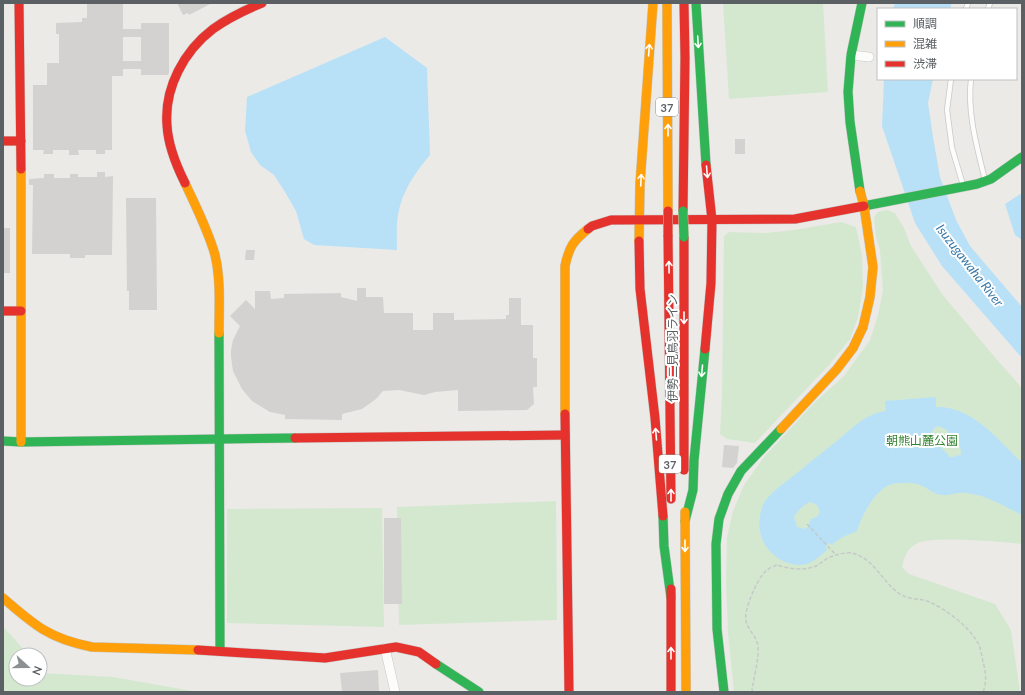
<svg xmlns="http://www.w3.org/2000/svg" width="1025" height="695" font-family="Lato,'Noto Sans JP',sans-serif">
	<style>
		.green { fill: #d4e8d0 }
		.water { fill: #b8e1f8; fill-rule: evenodd }
		.building { fill: #d3d2d0; fill-rule: evenodd }
		.lines { fill: none; stroke-linecap: round; stroke-linejoin: round }
		.lane-casing { stroke: #c8c8c8; stroke-width: 6 }
		.street-casing { stroke: #c8c8c8; stroke-width: 10 }
		.fast-casing { stroke: #c7c7c6; stroke-width: 10 }
		.slow-casing { stroke: #c7c7c6; stroke-width: 10 }
		.jam-casing { stroke: #c7c7c6; stroke-width: 10 }
		.path { stroke: #c5cac7; stroke-width: 1.5; stroke-dasharray: 4 2; stroke-linecap: butt }
		.lane { stroke: #fcfcfb; stroke-width: 4.5 }
		.street { stroke: #fcfcfb; stroke-width: 9 }
		.fast { stroke: #30b455; stroke-width: 9 }
		.slow { stroke: #ff9f0a; stroke-width: 9 }
		.jam { stroke: #e5322d; stroke-width: 9 }
		.fast-bridge-casing { stroke: #d3c8b3; stroke-width: 10; stroke-linecap: butt }
		.jam-bridge-casing { stroke: #d3c8b3; stroke-width: 10; stroke-linecap: butt }
		.fast-bridge { stroke: #30b455; stroke-width: 9 }
		.jam-bridge { stroke: #e5322d; stroke-width: 9 }
		.oneway { stroke: #fff }
		.labels { text-anchor: middle; dominant-baseline: central; stroke-width: 4; stroke-linejoin: round; paint-order: stroke }
		.shield { fill: #fff; stroke: #8c9092; stroke-width: 1 }
		.shield-label { font-size: 11px; font-weight: bold; fill: #5b6064 }
		.street-label { font-size: 12px; fill: #5b6064; stroke: #fff }
		.park-label { font-size: 12px; fill: #358432; stroke: #fff }
		.water-label { font-size: 13px; font-style: italic; fill: #3a7aaa; stroke: #fff }
	</style>
	<rect width="100%" height="100%" fill="#ebeae6"/>
	<g class="green">
		<polygon points="723,3 823,3 828,92 729,99"/>
		<path d="M887,210L895,213L904,228L911,246L942,294L998,361L1022,388V544C1003,542 930,535 916,544C906,550 905,556 902,567L909,574L995,604L1011,630L1020,692H734L728,633L726,581L727,537L733,511L744,485L764,457L814,403L844,376L870,340L878,315L883,291L880,250L876,237L874,217L878,212Z"/>
		<polygon points="841,222 856,227 862,255 863,288 858,317 850,339 829,365 755,443 727,439 720,434 722,396 724,236 729,232 766,233 794,230"/>
		<polygon points="556,501 557,620 399,625 397,507"/>
		<polygon points="382,508 384,627 227,623 227,509"/>
		<polygon points="3,627 12,636 28,655 16,655 16,679 40,679 40,670 43,673 113,677 198,692 3,692"/>
	</g>
	<g class="water">
		<polygon points="895,3 952,3 950,9 893,9"/>
		<path d="M385,37L427,68L430,155C415,173 402,191 398,215C396,226 397,238 397,250L314,245L304,239L296,211L285,192L274,175L260,165L251,152L245,131L247,97Z"/>
		<polygon points="884,79 933,79 928,103 933,137 940,177 956,220 970,246 1022,307 1022,358 942,266 915,223 882,126"/>
		<polygon points="1022,193 1022,240 1015,235 1005,204"/>
		<path d="M936,397V407C971,406 997,438 1019,460L1022,461V515C1003,506 987,495 966,493C958,492 949,496 942,495C932,494 926,486 917,484C908,482 894,482 887,486C873,494 861,517 857,531C848,535 840,537 832,545L830,543L826,546L827,550C821,555 815,561 807,564C786,569 763,552 760,531C758,523 760,515 762,507C767,494 786,482 797,473C810,462 824,451 837,441C845,434 852,427 861,421C868,416 877,412 886,411L885,401ZM938,426L947,430L951,438L960,445L961,453L960,456L957,455L954,457H950C944,449 929,440 933,429ZM810,502L817,505L820,511L818,516L811,519L808,527L805,529L797,527L794,517C796,512 805,504 810,502Z"/>
	</g>
	<g class="building">
		<path d="M87,3H123V29H141V23H169V73L168,75H141V69H123V76H112V150H105V154H96V150H78L79,155H69V150H53V154H43L44,150H33V85H47V63H59V34H56V23L82,22V18H87ZM123,37H141V61H123Z"/>
		<polygon points="177,3 212,3 189,15 188,13 183,15"/>
		<rect x="735" y="139" width="10" height="15"/>
		<polygon points="97,172 105,172 105,177 113,176 112,255 85,255 85,258 70,258 70,254 32,254 33,185 29,185 29,179 44,178 44,174 54,174 54,178 70,178 70,174 78,174 78,177 97,177"/>
		<polygon points="126,198 156,198 157,310 129,310 129,291 127,291"/>
		<rect x="3" y="228" width="7" height="45"/>
		<polygon points="246,250 255,250 254,260 245,260"/>
		<polygon points="357,288 366,288 366,297 383,297 384,313 413,313 413,330 433,330 433,313 454,313 454,320 506,319 506,315 509,315 509,298 521,298 521,325 533,325 533,358 537,358 537,387 533,387 534,404 527,410 458,411 458,390 435,392 424,395 399,390 383,391 376,399 362,409 342,414 342,420 285,419 285,415 270,412 252,401 242,389 233,371 231,357 231,350 233,340 240,326 230,316 246,300 255,309 255,291 270,291 271,299 284,298 284,294 341,293 341,297 357,301"/>
		<polygon points="724,445 739,446 737,463 733,468 722,467"/>
		<polygon points="384,518 401,518 402,604 384,604"/>
		<polygon points="378,670 379,692 342,692 340,673"/>
	</g>
	<g class="lines">
		<g class="lane-casing">
			<g id="lane">
				<polyline points="966,9 968,3"/>
				<polyline points="988,9 990,3"/>
				<polyline points="951,79 947,110 952,148 963,185"/>
				<path d="M971,79C967,113 977,147 985,180"/>
			</g>
		</g>
		<g class="street-casing">
			<g id="street">
				<polyline points="851,55 869,57"/>
				<polyline points="385,648 395,692"/>
			</g>
		</g>
		<g class="fast-casing">
			<g id="fast">
				<polyline points="696,3 706,165"/>
				<polyline points="860,191 850,122 848,92 851,55 862,3"/>
				<polyline points="864,206 977,184 991,179 1022,157"/>
				<polyline points="219,333 220,651"/>
				<polyline points="3,441 21,442 295,438"/>
				<polyline points="663,516 664,546 671,598"/>
				<polyline points="685,521 693,490 694,460 705,349"/>
				<polyline points="436,664 479,692"/>
				<polyline points="724,692 717,629 716,544 719,519 728,494 741,471 781,429"/>
			</g>
		</g>
		<g class="slow-casing">
			<g id="slow">
				<polyline points="667,3 668,211"/>
				<polyline points="21,169 21,442"/>
				<path d="M185,183C196,207 208,230 215,255C221,280 219,307 219,333"/>
				<polyline points="639,241 640,184 653,3"/>
				<path d="M565,414V266C569,247 573,241 588,229"/>
				<polyline points="781,429 837,369 853,348 863,327 870,297 873,267 864,206 860,191"/>
				<polyline points="685,512 686,692"/>
				<path d="M3,598C34,625 50,639 92,647L198,650"/>
			</g>
		</g>
		<g class="jam-casing">
			<g id="jam">
				<polyline points="19,3 21,169"/>
				<polyline points="3,141 21,141"/>
				<path d="M185,183C176,165 168,145 167,125C164,88 184,51 213,29C228,18 245,10 262,3"/>
				<polyline points="683,211 685,58 684,3"/>
				<polyline points="588,229 592,226 611,220 795,219 864,206"/>
				<polyline points="668,235 671,499"/>
				<polyline points="684,237 684,470"/>
				<polyline points="639,241 640,289 655,418 663,516"/>
				<polyline points="3,311 21,311"/>
				<polyline points="705,349 711,283 712,220 706,165"/>
				<polyline points="565,414 569,692"/>
				<polyline points="295,438 565,435"/>
				<polyline points="671,589 671,692"/>
				<polyline points="198,650 325,658 396,647 419,652 436,664"/>
			</g>
		</g>
		<g class="path">
			<polyline points="807,524 836,555"/>
			<path d="M753,692L752,690C754,676 759,660 758,646C757,637 748,630 746,621C743,611 758,577 766,571C769,568 774,566 777,565C789,569 804,571 816,566C820,564 824,560 828,558C834,555 846,552 852,553C875,559 882,582 900,594C908,600 922,598 932,603C949,612 970,627 979,645C981,650 982,657 983,662C986,672 987,682 983,692"/>
		</g>
		<use href="#lane" class="lane"/>
		<use href="#street" class="street"/>
		<use href="#fast" class="fast"/>
		<use href="#slow" class="slow"/>
		<use href="#jam" class="jam"/>
		<g class="fast-bridge-casing">
			<polyline id="fast-bridge" points="683,211 684,237"/>
		</g>
		<g class="jam-bridge-casing">
			<polyline id="jam-bridge" points="668,211 668,235"/>
		</g>
		<use href="#fast-bridge" class="fast-bridge"/>
		<use href="#jam-bridge" class="jam-bridge"/>
	</g>
	<defs><path id="oneway-shaft" d="M-6 0H5M1.5-3L5.5 0L1.5 3" fill="none" stroke-width="1.6" stroke-linecap="round" stroke-linejoin="round"/></defs>
	<g class="oneway">
		<use href="#oneway-shaft" transform="translate(698 42) rotate(87)"/>
		<use href="#oneway-shaft" transform="translate(649 50) rotate(-86)"/>
		<use href="#oneway-shaft" transform="translate(668 130) rotate(-90)"/>
		<use href="#oneway-shaft" transform="translate(707 172) rotate(85)"/>
		<use href="#oneway-shaft" transform="translate(641 180) rotate(-87)"/>
		<use href="#oneway-shaft" transform="translate(669 267) rotate(-91)"/>
		<use href="#oneway-shaft" transform="translate(684 318) rotate(90)"/>
		<use href="#oneway-shaft" transform="translate(702 371) rotate(95)"/>
		<use href="#oneway-shaft" transform="translate(656 434) rotate(-95)"/>
		<use href="#oneway-shaft" transform="translate(671 495) rotate(-90)"/>
		<use href="#oneway-shaft" transform="translate(685 546) rotate(90)"/>
		<use href="#oneway-shaft" transform="translate(671 653) rotate(-90)"/>
	</g>
	<g class="labels">
		<g class="shield">
			<rect x="656" y="98" width="22" height="18" rx="3"/>
			<rect x="659" y="455" width="22" height="18" rx="3"/>
		</g>
		<g class="shield-label">
			<text x="667" y="107">37</text>
			<text x="670" y="464">37</text>
		</g>
		<g class="street-label">
			<text transform="translate(672 348) rotate(-90)">伊勢二見鳥羽ライン</text>
		</g>
		<g class="park-label">
			<text x="922" y="440">朝熊山麓公園</text>
		</g>
		<g class="water-label">
			<text transform="translate(970 265) rotate(52)">Isuzugawaha River</text>
		</g>
	</g>
	<rect width="1025" height="695" fill="none" stroke="#5b6064" stroke-width="8"/>
	<rect x="877" y="8" width="140" height="72" fill="#ffffff" stroke="#bdbfc1"/>
	<rect x="885" y="21" width="20" height="6" fill="#30b455" stroke="#bdbfc1"/>
	<text x="913" y="28" font-size="12" fill="#5b6064">順調</text>
	<rect x="885" y="41" width="20" height="6" fill="#ff9f0a" stroke="#bdbfc1"/>
	<text x="913" y="48" font-size="12" fill="#5b6064">混雑</text>
	<rect x="885" y="61" width="20" height="6" fill="#e5322d" stroke="#bdbfc1"/>
	<text x="913" y="68" font-size="12" fill="#5b6064">渋滞</text>
	<g transform="translate(28 667) rotate(111)"><circle r="19" fill="#ffffff" stroke="#bdbfc1"/>
	<path d="M0-3L7 15L0 10L-7 15Z" fill="#8d9092"/>
	<text y="-6" font-size="11" font-weight="bold" text-anchor="middle" fill="#5b6064">N</text>
	</g>
</svg>
